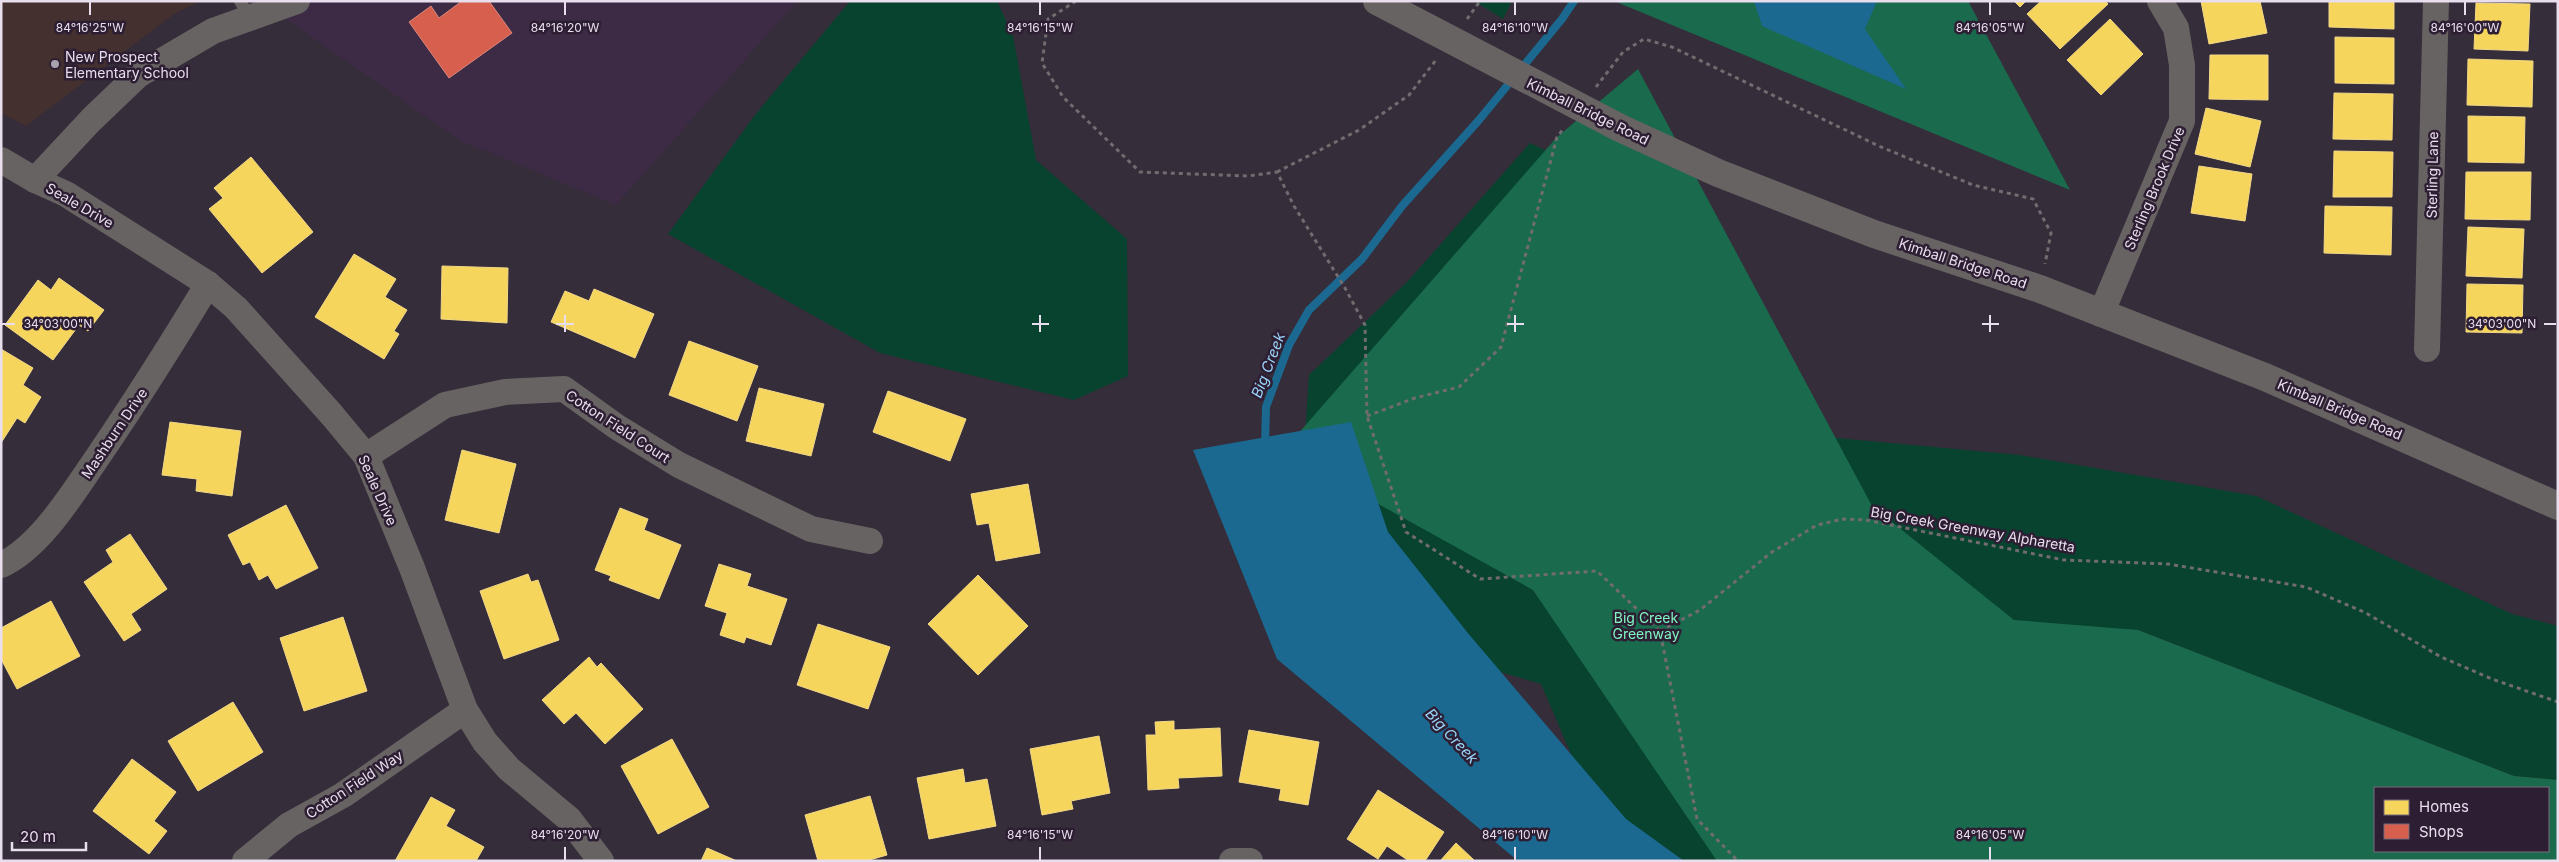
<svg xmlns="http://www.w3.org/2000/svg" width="2559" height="862" font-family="Inter,sans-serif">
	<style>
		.built { fill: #3d2b45 }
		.education { fill: #43302f }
		.green { fill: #07432f }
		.forest { fill: #1a6a4e; fill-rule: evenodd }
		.water { fill: #1b6990 }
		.homes { fill: #f6d55c; stroke: #f2d888 }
		.shops { fill: #d6604d; stroke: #db867d }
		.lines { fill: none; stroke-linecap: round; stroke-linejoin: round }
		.stream { stroke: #1b6990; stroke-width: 8 }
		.path { stroke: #716c6f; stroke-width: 3; stroke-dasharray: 4 4; stroke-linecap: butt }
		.service { stroke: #686363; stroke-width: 12 }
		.minor { stroke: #686363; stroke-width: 26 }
		.tertiary { stroke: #686363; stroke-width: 28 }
		.ticks { fill: none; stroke: #e8deed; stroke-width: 2 }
		.poi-dot { fill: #a9a0ae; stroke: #2d1e33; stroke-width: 2 }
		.labels { text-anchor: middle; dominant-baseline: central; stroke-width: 5; stroke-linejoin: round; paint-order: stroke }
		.poi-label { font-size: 14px; fill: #e8deed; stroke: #2d1e33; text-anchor: start }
		.street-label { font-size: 14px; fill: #e8deed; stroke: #2d1e33 }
		.park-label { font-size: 14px; fill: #80f5c0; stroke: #2d1e33 }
		.water-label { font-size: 15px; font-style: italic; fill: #99d4f8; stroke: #2d1e33 }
		.ticks-label { font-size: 12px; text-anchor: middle; fill: #e8deed; stroke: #2d1e33; stroke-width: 5; stroke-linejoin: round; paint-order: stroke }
	</style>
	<rect width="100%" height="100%" fill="#352d39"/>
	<polygon class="built" points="299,1 797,1 616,205 459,140 280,15"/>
	<polygon class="education" points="1,1 200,1 174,14 26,126 1,113"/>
	<g class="green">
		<polygon points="850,1 997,1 1013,36 1036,160 1127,239 1128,376 1074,400 880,353 668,234 755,115"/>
		<polygon points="1474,1 1512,1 1503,19"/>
		<polygon points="1530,143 1608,179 1763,431 2020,455 2256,496 2512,614 2558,626 2558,780 2514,776 2138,630 1943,861 1617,861 1541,684 1405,644 1301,492 1309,375 1408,281"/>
	</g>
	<g class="forest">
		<polygon points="1614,1 1968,1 2070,190"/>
		<path d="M1638,69L1872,506L2014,620L2138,630L2514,776L2558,780V861H1717L1533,590L1283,451L1557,137ZM2375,788H2548V851H2375Z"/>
	</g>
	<g class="water">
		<polygon points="1754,1 1877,1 1865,29 1906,89 1762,26"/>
		<polygon points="1351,422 1388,532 1467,632 1626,819 1684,861 1518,861 1277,659 1193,450"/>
	</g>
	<g class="homes">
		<polygon points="2014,1 2026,1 2020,7"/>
		<polygon points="2041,1 2105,1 2108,4 2060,49 2027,14"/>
		<polygon points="2201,1 2260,1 2267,33 2209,44"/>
		<polygon points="2329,1 2394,1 2394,29 2329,27"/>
		<polygon points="2476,3 2530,4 2528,51 2474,49"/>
		<polygon points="2110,19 2143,54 2101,95 2067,60"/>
		<polygon points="2335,37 2394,38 2394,84 2335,83"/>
		<polygon points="2210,55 2268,55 2268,100 2209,99"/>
		<polygon points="2468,59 2533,61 2532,107 2467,105"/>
		<polygon points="2334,93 2393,94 2392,140 2333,139"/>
		<polygon points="2206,108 2261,121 2250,167 2195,154"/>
		<polygon points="2468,116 2525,117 2524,163 2468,162"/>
		<polygon points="2334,151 2393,152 2392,197 2333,197"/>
		<polygon points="251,157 313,232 262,273 209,209 223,198 214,188"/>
		<polygon points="2199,166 2252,174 2245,221 2191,213"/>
		<polygon points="2466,172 2531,172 2530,220 2465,219"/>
		<polygon points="2325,206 2392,207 2391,255 2324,253"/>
		<polygon points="2468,227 2524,229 2522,278 2466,276"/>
		<polygon points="354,254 396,279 385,297 407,310 394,331 399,334 384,359 315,317"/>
		<polygon points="442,266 508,268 507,323 441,319"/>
		<polygon points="59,278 104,310 88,331 79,325 53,360 5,325 38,280 51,290"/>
		<polygon points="2467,284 2523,285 2522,333 2466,332"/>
		<polygon points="594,289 654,314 635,358 551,322 565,291 589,301"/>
		<polygon points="689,341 758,366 737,421 669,395"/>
		<polygon points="1,349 33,368 23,385 41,397 25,423 17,418 1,443"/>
		<polygon points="759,388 824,404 811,456 746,441"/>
		<polygon points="888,391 966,419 950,461 873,432"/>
		<polygon points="170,422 241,431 232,496 196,491 197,479 162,475"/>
		<polygon points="462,450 516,464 499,533 445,520"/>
		<polygon points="1028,484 1040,553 996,561 989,523 977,525 971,494"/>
		<polygon points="286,505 318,568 276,589 268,575 259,580 250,562 243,565 228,535"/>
		<polygon points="620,508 648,519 644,530 681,545 659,599 609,580 611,576 595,570"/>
		<polygon points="130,534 167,589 131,614 141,630 124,641 84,582 113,562 106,550"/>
		<polygon points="719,564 751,574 747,586 787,599 771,645 746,637 744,643 720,635 727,613 705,606"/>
		<polygon points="528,574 531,582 538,580 559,640 504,659 480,591"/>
		<polygon points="978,575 1028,626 978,675 928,624"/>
		<polygon points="51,601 80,656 17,689 1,659 1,628"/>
		<polygon points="343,617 367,691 304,711 280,638"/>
		<polygon points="818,624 890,647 868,709 797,685"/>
		<polygon points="589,657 597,667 601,663 643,709 605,744 576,713 564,724 542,700"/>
		<polygon points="233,702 263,752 198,791 168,741"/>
		<polygon points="1174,721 1174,730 1220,728 1222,776 1178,778 1179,788 1148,790 1146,735 1156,735 1155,722"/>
		<polygon points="1249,730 1319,742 1308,805 1279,800 1281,789 1239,782"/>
		<polygon points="1099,736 1110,793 1071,801 1073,809 1042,815 1030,749"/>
		<polygon points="672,739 709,807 658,834 621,766"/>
		<polygon points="132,759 176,792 154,821 167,831 149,854 93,811"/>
		<polygon points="963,769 965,783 987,779 996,826 929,839 917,778"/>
		<polygon points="1378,790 1444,832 1425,861 1409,861 1387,846 1378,859 1347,839"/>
		<polygon points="870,796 887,855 866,861 818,861 805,815"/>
		<polygon points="431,797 455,810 446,826 484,847 476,861 395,861"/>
		<polygon points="1456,843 1475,861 1440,861"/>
		<polygon points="707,848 737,861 701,861"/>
	</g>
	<polygon class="shops" points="462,1 489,1 512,33 449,78 409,22 431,6 439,18"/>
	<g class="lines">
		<polyline class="stream" points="1265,446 1266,407 1289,345 1309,310 1362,259 1402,206 1479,120 1562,19 1574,1"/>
		<g class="path">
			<polyline points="1076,1 1048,19 1042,63 1063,97 1140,172 1248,176 1277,172 1294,206 1345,288 1365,325 1367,416 1406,532 1480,579 1597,571 1660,631 1697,819 1738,861"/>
			<polyline points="1467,19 1480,1"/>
			<polyline points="1596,87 1623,52 1644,39 1672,47 1881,147 1973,185 2033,199 2051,233 2045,264"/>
			<polyline points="1277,172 1359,130 1409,95 1436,60"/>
			<polyline points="1367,416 1415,398 1459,387 1501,347 1557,137 1564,128"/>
			<polyline points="1660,631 1700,610 1772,552 1817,525 1843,519 1866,520 2064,560 2168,564 2306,587 2366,613 2441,657 2492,679 2558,702"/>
		</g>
		<polyline class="service" points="240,1 250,18"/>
		<g class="minor">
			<polyline points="1,160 35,180 66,194 208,284 236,308 332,415 366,456 412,568 465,710 485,742 509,769 569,819 601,861"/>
			<polyline points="35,180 91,120 138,75 213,31 297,1"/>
			<polyline points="2101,314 2182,121 2182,65 2176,28 2160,1"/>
			<polyline points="2427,349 2436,1"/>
			<polyline points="366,456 445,405 505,392 564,389 617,427 679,465 811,529 870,541"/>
			<path d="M1,565C40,548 75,490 99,455C137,399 173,342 208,284"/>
			<polyline points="245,861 289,825 343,795 465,710"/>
			<polyline points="1232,861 1250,861"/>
		</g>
		<polyline class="tertiary" points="1377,1 1620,128 1718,173 1874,234 2040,289 2265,377 2558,506"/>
	</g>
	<path class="ticks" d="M90,2V15M565,2V15M1040,2V15M1515,2V15M1990,2V15M2465,2V15M565,315V332M1040,315V332M1515,315V332M1990,315V332M2,324H15M556,324H574M1032,324H1049M1507,324H1524M1982,324H1999M2544,324H2556M565,847V860M1040,847V860M1515,847V860M1990,847V860"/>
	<circle class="poi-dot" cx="55" cy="64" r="5"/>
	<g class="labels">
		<g class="poi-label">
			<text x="65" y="56">New Prospect<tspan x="65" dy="16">Elementary School</tspan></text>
		</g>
		<g class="street-label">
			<text transform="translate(1588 111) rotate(26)">Kimball Bridge Road</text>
			<text transform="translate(2432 175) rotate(-89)">Sterling Lane</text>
			<text transform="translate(2154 188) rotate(-67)">Sterling Brook Drive</text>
			<text transform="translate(80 205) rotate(30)">Seale Drive</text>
			<text transform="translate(1963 263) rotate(18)">Kimball Bridge Road</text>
			<text transform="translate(2340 409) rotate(23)">Kimball Bridge Road</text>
			<text transform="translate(618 426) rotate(33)">Cotton Field Court</text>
			<text transform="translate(114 433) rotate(-56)">Mashburn Drive</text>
			<text transform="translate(378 490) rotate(66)">Seale Drive</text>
			<text transform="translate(1973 529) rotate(10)">Big Creek Greenway Alpharetta</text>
			<text transform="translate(354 784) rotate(-33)">Cotton Field Way</text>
		</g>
		<g class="park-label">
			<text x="1646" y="617">Big Creek<tspan x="1646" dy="16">Greenway</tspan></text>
		</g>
		<g class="water-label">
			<text transform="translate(1268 365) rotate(-69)">Big Creek</text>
			<text transform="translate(1452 736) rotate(47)">Big Creek</text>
		</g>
	</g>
	<g class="ticks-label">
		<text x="90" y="32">84°16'25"W</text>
		<text x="565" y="32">84°16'20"W</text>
		<text x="1040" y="32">84°16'15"W</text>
		<text x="1515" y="32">84°16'10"W</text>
		<text x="1990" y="32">84°16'05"W</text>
		<text x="2465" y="32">84°16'00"W</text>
		<text x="58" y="328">34°03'00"N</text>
		<text x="2502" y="328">34°03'00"N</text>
		<text x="565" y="839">84°16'20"W</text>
		<text x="1040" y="839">84°16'15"W</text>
		<text x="1515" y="839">84°16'10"W</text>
		<text x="1990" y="839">84°16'05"W</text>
	</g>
	<rect width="2559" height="862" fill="none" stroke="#e8deed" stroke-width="5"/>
	<rect x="2374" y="787" width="175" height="65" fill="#2d1e33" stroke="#786b7d"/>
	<rect x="2384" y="800" width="25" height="15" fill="#f6d55c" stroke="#786b7d"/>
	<text x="2419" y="812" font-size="15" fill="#e8deed">Homes</text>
	<rect x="2384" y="824" width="25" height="15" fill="#d6604d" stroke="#786b7d"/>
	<text x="2419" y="837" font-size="15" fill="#e8deed">Shops</text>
	<path d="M12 842v8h74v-8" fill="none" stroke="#e8deed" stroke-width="2.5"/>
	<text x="20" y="842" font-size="15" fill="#e8deed" stroke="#2d1e33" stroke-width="4" paint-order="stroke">20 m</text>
</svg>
